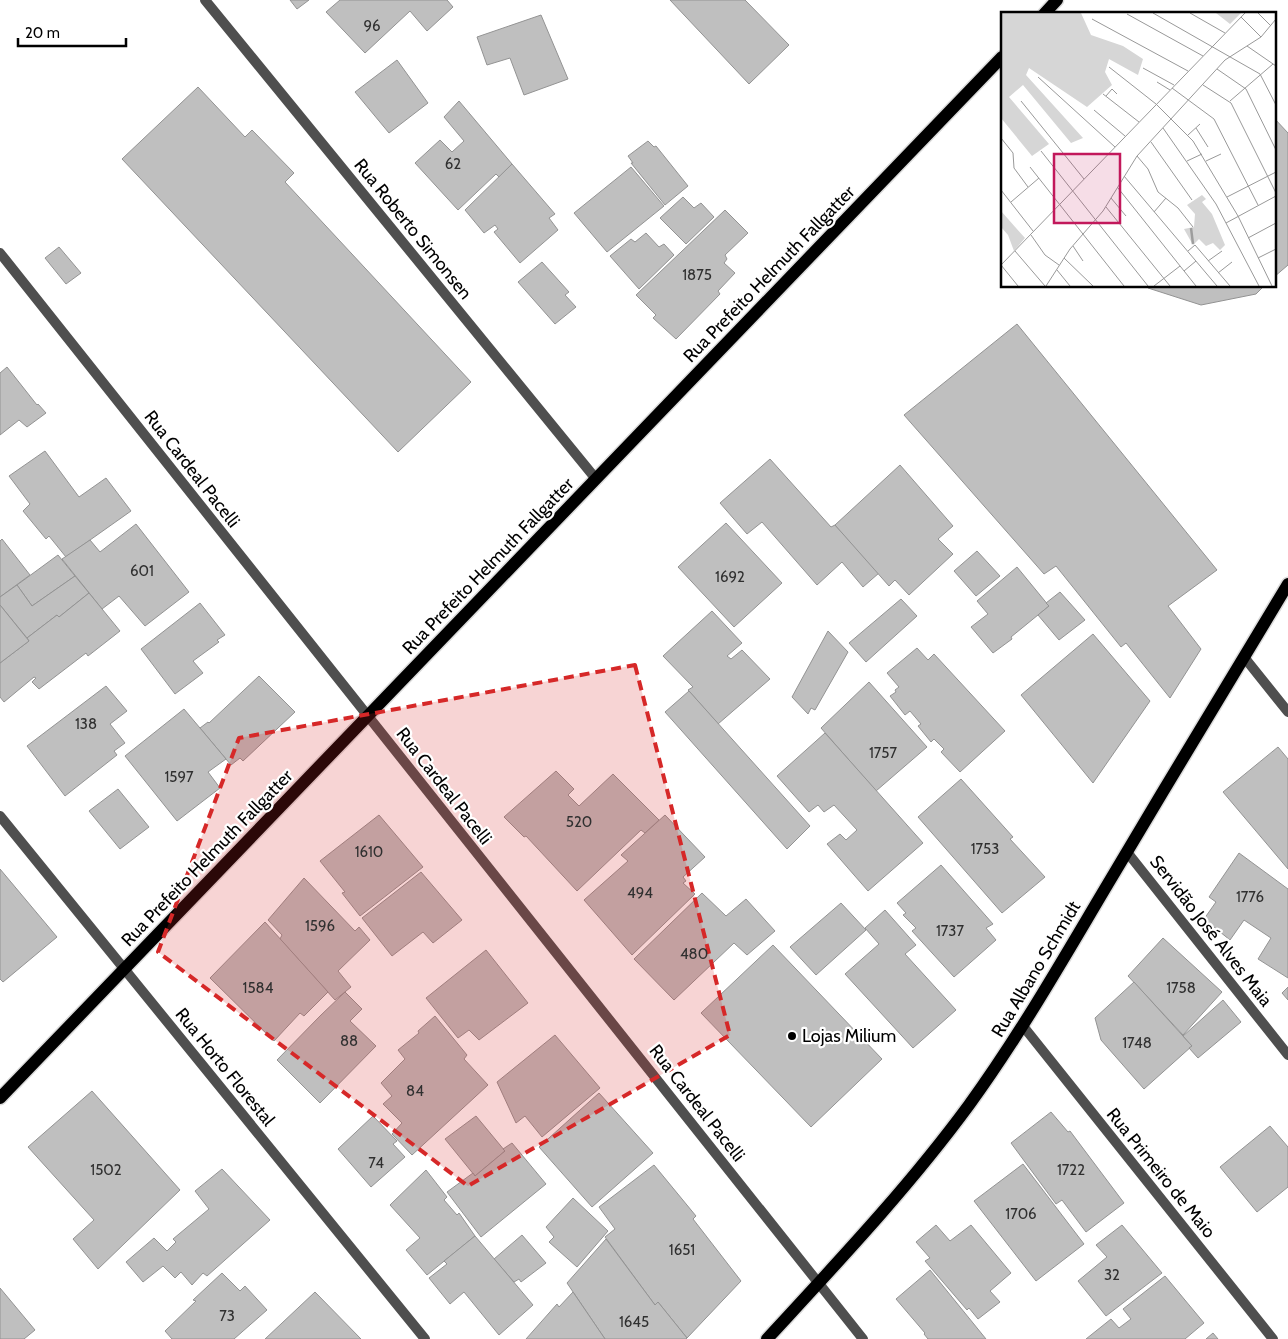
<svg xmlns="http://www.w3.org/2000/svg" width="1288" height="1339" font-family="Cabin,sans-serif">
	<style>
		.building { fill: #bfbfbf; stroke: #939393 }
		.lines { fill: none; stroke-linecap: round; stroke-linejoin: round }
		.primary-casing { stroke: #dbdbdb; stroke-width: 15 }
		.minor { stroke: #4f4f4f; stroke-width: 10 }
		.primary { stroke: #000; stroke-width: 12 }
		.marked { fill: #d62828; fill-opacity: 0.2; stroke: #d62828; stroke-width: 4; stroke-dasharray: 10 6; stroke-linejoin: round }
		.poi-dot { fill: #000; stroke: #fff; stroke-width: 2 }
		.labels { text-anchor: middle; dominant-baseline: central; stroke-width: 4.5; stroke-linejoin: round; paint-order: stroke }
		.number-label { font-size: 15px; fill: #303030 }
		.street-label { font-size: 18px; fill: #000; stroke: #fff }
		.poi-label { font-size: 18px; fill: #000; stroke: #fff; text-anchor: start }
		.inset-river { fill: none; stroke: #9d9d9d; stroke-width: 2.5 }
		.inset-road { fill: none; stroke: #999; stroke-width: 1 }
		.view { fill: #c2185b; fill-opacity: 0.15; stroke: #c2185b; stroke-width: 2.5 }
		.inset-edge { fill: none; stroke: #000; stroke-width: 2.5 }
	</style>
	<rect width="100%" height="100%" fill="#fff"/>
	<g class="building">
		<polygon points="290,0 309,0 297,9"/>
		<polygon points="340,0 447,0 453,7 427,31 410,11 365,53 326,12"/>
		<polygon points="670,0 745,0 789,45 749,84"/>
		<polygon points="541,15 568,79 524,95 510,58 487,65 477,37"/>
		<polygon points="397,60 428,103 389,133 355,92"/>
		<polygon points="198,87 245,137 252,130 294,173 285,182 471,382 398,452 122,159"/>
		<polygon points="459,101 512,164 499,177 496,174 458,210 415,163 440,140 452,152 464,141 444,117"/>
		<polygon points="1274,118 1288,133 1288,265 1274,277"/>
		<polygon points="648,141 654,147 656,146 688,186 665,205 631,163 633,163 628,156"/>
		<polygon points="512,164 555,214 549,218 558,230 520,263 494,232 498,229 495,225 484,233 465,210"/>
		<polygon points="631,167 664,206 607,252 574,213"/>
		<polygon points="683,197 694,208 701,203 714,217 686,244 660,218"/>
		<polygon points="725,210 748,233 725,255 727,259 724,263 735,273 718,291 720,294 676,339 653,318 656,315 636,295"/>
		<polygon points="646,233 659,247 664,244 674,255 639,289 610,256 631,239 635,242"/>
		<polygon points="59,247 81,273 66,284 45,258"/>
		<polygon points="542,262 569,292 565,295 576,307 555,324 518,282"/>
		<polygon points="1146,286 1264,286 1256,294 1201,305 1148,288"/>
		<polygon points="1017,324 1217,570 1168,606 1201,649 1170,698 1126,643 1121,647 1056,566 1044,574 904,415"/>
		<polygon points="7,367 37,405 38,404 46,413 27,427 19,420 0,435 0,373"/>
		<polygon points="45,451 79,497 106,478 131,511 66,557 49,536 46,539 23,511 30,504 9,476"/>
		<polygon points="770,459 831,527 835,525 879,573 863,587 842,562 817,585 762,522 747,534 720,503"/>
		<polygon points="900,465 953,526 938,539 953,554 909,595 895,580 889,586 835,525"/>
		<polygon points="726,523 782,583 734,627 678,567"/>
		<polygon points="136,524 189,592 145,626 119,596 102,609 62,559 90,540 100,552"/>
		<polygon points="2,539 30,575 0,597 0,541"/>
		<polygon points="977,551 1000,576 976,596 954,571"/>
		<polygon points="58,555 75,576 32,606 17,585"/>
		<polygon points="1017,567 1049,606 1011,637 1012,639 993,653 971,627 988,614 977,601"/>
		<polygon points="75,576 89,593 59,617 57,615 27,638 0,605 0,597 17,585 32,606"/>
		<polygon points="1060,592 1085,620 1059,640 1038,615 1049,606 1046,603"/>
		<polygon points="89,593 120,631 88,656 86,653 39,689 32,682 36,678 34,677 4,702 0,697 0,663 29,641 27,638 57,615 59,617"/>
		<polygon points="901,599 917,616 866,662 849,643"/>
		<polygon points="200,603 225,635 217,640 219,642 193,661 203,673 175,694 141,649"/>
		<polygon points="0,605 29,641 0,663"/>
		<polygon points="712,611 742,643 727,656 731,659 742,650 770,679 718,724 689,691 688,690 693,687 663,656"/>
		<polygon points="828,631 848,652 815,710 811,708 808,714 792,697"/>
		<polygon points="1093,634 1150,701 1093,783 1021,695"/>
		<polygon points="917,648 928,660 934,654 1005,731 960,772 941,752 944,749 934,739 931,742 918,726 921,724 910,711 905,715 890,696 896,692 895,690 899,687 887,673"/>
		<polygon points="259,676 295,712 243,761 240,758 231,765 200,728 208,722 209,723"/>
		<polygon points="869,682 927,747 876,791 821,728"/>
		<polygon points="106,686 127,711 110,724 125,743 114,751 117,755 65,796 27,746"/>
		<polygon points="689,691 810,826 787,849 665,712"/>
		<polygon points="184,709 226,759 208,772 220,788 177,821 125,756"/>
		<polygon points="825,733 923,843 868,891 827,844 840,834 846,840 857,830 834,805 824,812 818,805 809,812 777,776"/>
		<polygon points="1278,747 1288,759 1288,869 1223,792"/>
		<polygon points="556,771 574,789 568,795 579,806 613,774 659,820 645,833 641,830 577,891 526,836 524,837 504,817"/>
		<polygon points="961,779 1013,837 1010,839 1045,877 1002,913 918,817"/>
		<polygon points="118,789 149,827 120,849 89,811"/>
		<polygon points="379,815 423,867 360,916 342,893 345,892 320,861"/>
		<polygon points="665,815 705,857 683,877 686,881 683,883 695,894 632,955 584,900 628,861 621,855"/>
		<polygon points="1239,853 1288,889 1288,978 1258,959 1271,938 1244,920 1230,940 1204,919 1216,902 1209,897"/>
		<polygon points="941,865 993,924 986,928 996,940 954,977 912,931 916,928 903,915 906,913 897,903"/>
		<polygon points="0,869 57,937 3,982 0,979"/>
		<polygon points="421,872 462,920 433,943 423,932 392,956 362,918"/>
		<polygon points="304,878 355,931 359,927 370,940 338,971 351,987 335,1000 280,939 282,935 268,920"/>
		<polygon points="702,893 726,916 746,899 775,931 747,955 734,943 674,1000 634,959"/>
		<polygon points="841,903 866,930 816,975 790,947"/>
		<polygon points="885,910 916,945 905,954 956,1010 913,1048 845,974 879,944 865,928"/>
		<polygon points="265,922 328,992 304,1016 300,1013 274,1041 210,978"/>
		<polygon points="1163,938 1222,992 1183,1035 1128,976"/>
		<polygon points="773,945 882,1059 811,1127 701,1013"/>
		<polygon points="486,950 528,1003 479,1040 469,1030 458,1038 426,998"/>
		<polygon points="1134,982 1192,1046 1144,1089 1101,1040 1095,1018"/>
		<polygon points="1288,987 1288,1000 1282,993"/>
		<polygon points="345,992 362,1009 350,1021 376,1046 320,1103 277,1060 320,1016"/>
		<polygon points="1223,1000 1241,1022 1198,1058 1189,1048 1192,1046 1183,1036"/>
		<polygon points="435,1016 467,1055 464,1059 488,1085 412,1155 392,1134 402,1123 383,1104 392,1096 381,1083 405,1059 398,1050 419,1033 418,1031"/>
		<polygon points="555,1035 600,1088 542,1137 525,1116 516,1123 497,1082"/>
		<polygon points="92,1091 180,1190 98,1269 73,1239 94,1220 28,1147"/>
		<polygon points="599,1093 653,1153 592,1207 539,1147"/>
		<polygon points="1051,1112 1068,1132 1070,1131 1124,1203 1086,1232 1062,1200 1056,1204 1011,1143"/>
		<polygon points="373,1116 397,1141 393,1144 405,1157 371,1187 338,1149"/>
		<polygon points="476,1116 505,1151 475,1176 445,1139"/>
		<polygon points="1270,1126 1288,1147 1288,1187 1257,1212 1220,1167"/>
		<polygon points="512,1143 546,1184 481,1237 447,1192 473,1173 475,1176 505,1151 503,1149"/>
		<polygon points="1023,1164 1084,1244 1036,1281 974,1201"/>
		<polygon points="654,1165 696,1216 693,1219 741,1281 687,1338 658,1302 655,1305 605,1237 615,1229 599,1207"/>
		<polygon points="222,1169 270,1220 207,1276 203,1273 192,1285 181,1272 175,1278 163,1266 143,1282 126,1262 154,1238 167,1251 176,1242 173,1239 209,1209 195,1191"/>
		<polygon points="426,1170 447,1197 444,1200 457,1215 459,1213 475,1236 427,1275 406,1250 420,1238 390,1205"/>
		<polygon points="573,1198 608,1231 577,1267 549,1242 554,1237 546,1227"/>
		<polygon points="936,1225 950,1241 971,1225 1011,1273 990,1291 1000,1302 978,1319 969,1308 967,1310 925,1261 930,1258 916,1242"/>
		<polygon points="1122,1225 1162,1273 1106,1316 1078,1281 1107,1257 1096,1245"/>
		<polygon points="522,1235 546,1263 521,1282 519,1279 514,1282 494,1259"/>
		<polygon points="475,1236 533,1305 499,1335 464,1292 450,1304 429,1278 447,1264 444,1261"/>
		<polygon points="606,1239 655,1305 658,1302 687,1338 686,1339 605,1339 567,1283"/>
		<polygon points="930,1270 986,1339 928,1339 924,1334 925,1333 896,1299"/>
		<polygon points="222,1273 240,1291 245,1286 267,1310 234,1339 172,1339 165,1331 196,1301 193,1300"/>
		<polygon points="1165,1276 1204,1323 1185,1339 1086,1339 1111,1319 1119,1328 1131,1319 1123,1309"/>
		<polygon points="0,1288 35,1330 24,1339 0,1339"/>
		<polygon points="315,1292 361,1339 265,1339"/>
		<polygon points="573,1292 605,1339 526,1339 557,1304 559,1307"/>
		<polygon points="1213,1333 1218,1339 1206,1339"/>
	</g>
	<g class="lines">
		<g class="primary-casing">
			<g id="primary">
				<polyline points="1044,14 1057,0"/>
				<polyline points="0,1098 1002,57"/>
				<path d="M767,1339C837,1263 908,1188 969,1105C1022,1032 1066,954 1112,877C1170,779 1229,682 1288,584"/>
			</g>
		</g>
		<g class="minor">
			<polyline points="205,0 596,479"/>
			<polyline points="0,253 863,1339"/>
			<polyline points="1244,657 1288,712"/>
			<polyline points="0,816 425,1339"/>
			<polyline points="1127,852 1288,1055"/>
			<polyline points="1023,1026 1273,1339"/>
		</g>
		<use href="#primary" class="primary"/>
	</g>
	<path class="marked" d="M635,665L730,1035L468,1186L158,952L239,738Z"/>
	<circle class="poi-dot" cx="792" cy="1036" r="5"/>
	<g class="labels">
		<g class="number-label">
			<text x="372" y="26">96</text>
			<text x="453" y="164">62</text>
			<text x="697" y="275">1875</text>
			<text x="142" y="571">601</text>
			<text x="730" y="577">1692</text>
			<text x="86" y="724">138</text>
			<text x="883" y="753">1757</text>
			<text x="179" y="777">1597</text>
			<text x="579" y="822">520</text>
			<text x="985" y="849">1753</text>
			<text x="369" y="852">1610</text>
			<text x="640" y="893">494</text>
			<text x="1250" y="897">1776</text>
			<text x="320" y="926">1596</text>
			<text x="950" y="931">1737</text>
			<text x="694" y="954">480</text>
			<text x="258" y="988">1584</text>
			<text x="1181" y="988">1758</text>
			<text x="349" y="1041">88</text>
			<text x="1137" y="1043">1748</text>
			<text x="415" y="1091">84</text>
			<text x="376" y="1163">74</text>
			<text x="106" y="1170">1502</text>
			<text x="1071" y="1170">1722</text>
			<text x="1021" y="1214">1706</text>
			<text x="682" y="1250">1651</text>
			<text x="1112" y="1275">32</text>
			<text x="227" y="1316">73</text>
			<text x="634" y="1322">1645</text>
		</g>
		<g class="street-label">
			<text transform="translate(413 229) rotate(51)">Rua Roberto Simonsen</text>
			<text transform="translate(769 274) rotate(-46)">Rua Prefeito Helmuth Fallgatter</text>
			<text transform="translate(192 469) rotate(52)">Rua Cardeal Pacelli</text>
			<text transform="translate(488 566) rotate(-46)">Rua Prefeito Helmuth Fallgatter</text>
			<text transform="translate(444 786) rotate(52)">Rua Cardeal Pacelli</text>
			<text transform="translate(207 858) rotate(-46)">Rua Prefeito Helmuth Fallgatter</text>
			<text transform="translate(1211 931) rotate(52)">Servidão José Alves Maia</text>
			<text transform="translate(1036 969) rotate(-59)">Rua Albano Schmidt</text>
			<text transform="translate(225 1067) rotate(51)">Rua Horto Florestal</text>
			<text transform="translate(697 1103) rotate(52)">Rua Cardeal Pacelli</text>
			<text transform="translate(1161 1173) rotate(51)">Rua Primeiro de Maio</text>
		</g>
		<g class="poi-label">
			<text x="802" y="1036">Lojas Milium</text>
		</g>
	</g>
	<g transform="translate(1001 12)">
		<rect width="275" height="275" fill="#fff"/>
		<path d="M0,1H80L90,23L122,34L142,47L137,63L108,47L104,60L111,73L86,95L28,56L25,63L82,126L70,131L22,73L8,85L48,132L31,144L0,106ZM215,1H240L229,12ZM201,183L205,187L201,190L211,202L224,233L219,238L212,231L205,234L198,227L192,233L183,217L193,215L194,202L186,193ZM0,199L24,226L13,239L7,223L0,215Z" fill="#d6d6d6"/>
		<path class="inset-river" d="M190,216L192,232"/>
		<path class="inset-road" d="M152,1L259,62L275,93M189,1L224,21M257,1L270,14M126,2L202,44M240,5L260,25M91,7L187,59M246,34L275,54M108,55L155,92L192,129L237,204L271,274M142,56L173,73M216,57L245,77L275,138M37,65L114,135M156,70L169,78M202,73L230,91L275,181M171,76L213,107L257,193M102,82L138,110M105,84L111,77L116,82M20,89L83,167M229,89L272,52M93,98L124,124M162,116L215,192L258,274M195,116L207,135M187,123L199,112M0,126L12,141L13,156L27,175M150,130L191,188M40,139L147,274M136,144L147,157L157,180L177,196L192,215M186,149L201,142M205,149L220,142M29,155L123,274M123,164L216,274M117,176L195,274M0,178L32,219M226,185L275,160M110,186L125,204M10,190L38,166M105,195L169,274M153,200L165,186M225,211L275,184M30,223L44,243L58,253M247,226L275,211M72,234L82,249M14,239L44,274M187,239L194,233L229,274M63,246L92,274M257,246L275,237M207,249L221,239M0,253L17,274M0,253L244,1M56,258L69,274M183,259L195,249M217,261L231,250M45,274L69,237L102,199L136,144L224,48L260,25L275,7M153,274L179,254"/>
		<path class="view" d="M53,142H119V211H53Z"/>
		<rect width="275" height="275" class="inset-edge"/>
	</g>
	<path d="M18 38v8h108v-8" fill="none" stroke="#000000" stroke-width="2.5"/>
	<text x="25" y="38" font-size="15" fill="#000000" stroke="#ffffff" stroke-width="4" paint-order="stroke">20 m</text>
</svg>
